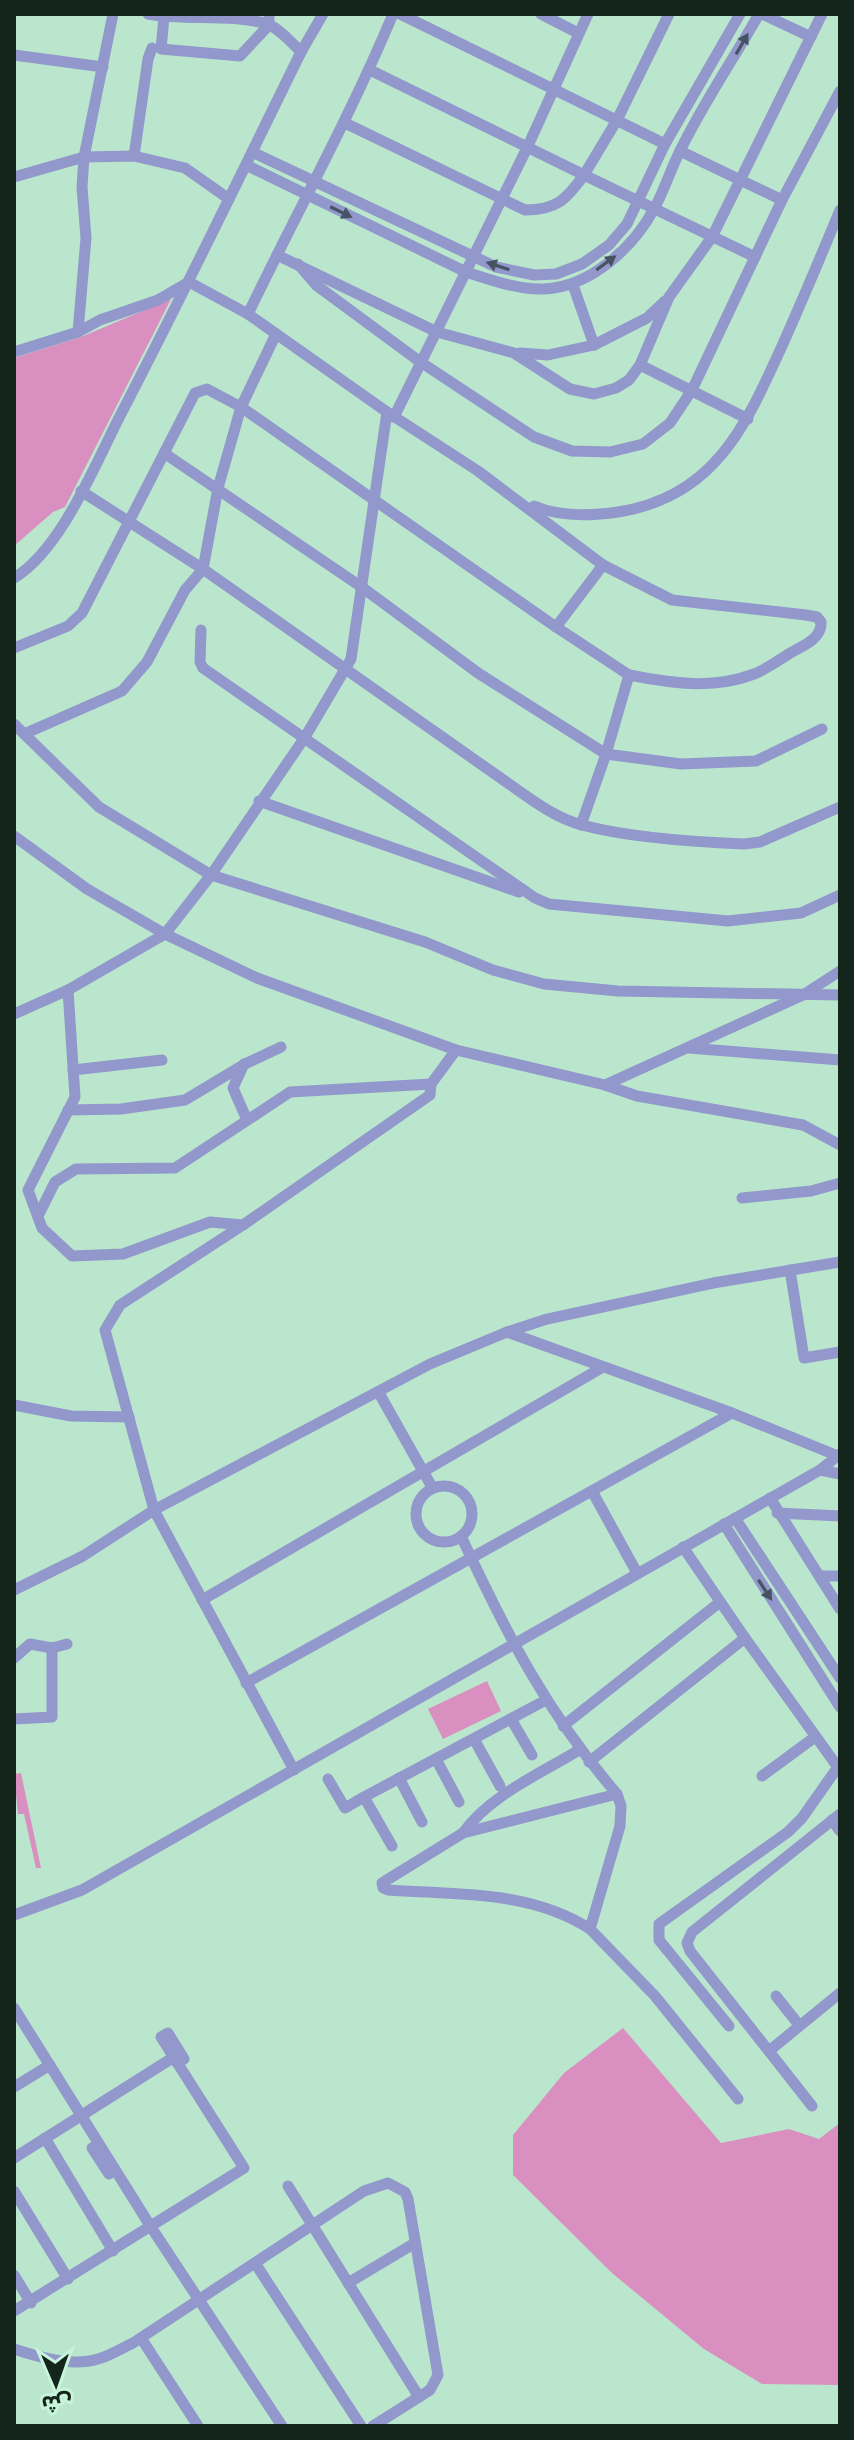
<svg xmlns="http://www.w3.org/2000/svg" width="854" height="2440" font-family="Cabin,'Noto Sans Arabic',sans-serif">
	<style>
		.green { fill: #da8fc1 }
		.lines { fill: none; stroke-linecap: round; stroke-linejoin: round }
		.street { stroke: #9298cb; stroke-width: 11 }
		.oneway { fill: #465362 }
	</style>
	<rect width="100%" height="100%" fill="#bae6cd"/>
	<g class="green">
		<polygon points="171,299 65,507 53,512 14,546 14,358 81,337"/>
		<polygon points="487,1681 501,1711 443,1739 428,1709"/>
		<polygon points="21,1773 41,1868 36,1868 24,1814 18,1814 14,1774"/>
		<polygon points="623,2028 721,2143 789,2129 819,2139 840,2123 840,2385 762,2384 704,2349 612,2273 513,2175 513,2135 564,2073"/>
	</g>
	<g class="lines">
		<g class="street">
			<path d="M148,14C186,21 230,13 267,24C279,28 292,43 301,52"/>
			<polyline points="400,14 665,144"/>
			<polyline points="541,14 578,33"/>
			<polyline points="762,14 811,37"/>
			<polyline points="164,17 161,49 240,56 269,25 269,14"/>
			<polyline points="14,55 103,67"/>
			<polyline points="370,70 584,175 617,120 669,14"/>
			<path d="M345,123L525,210C556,210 566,200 584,175L755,257"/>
			<polyline points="680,151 782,200"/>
			<polyline points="252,152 496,267 534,275 556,274 582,264 609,245 627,224 665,144 740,14"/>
			<polyline points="134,156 148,59 152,48"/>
			<path d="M246,165L466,272C491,280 518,290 544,289C590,287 633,248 654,209C664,191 670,171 679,153C702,105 733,60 759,14"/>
			<polyline points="14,177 84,157 134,156 185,168 229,199"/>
			<polyline points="277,255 437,332 514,353 570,389 594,394 616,388 629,380 640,365 669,297 712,237 822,14"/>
			<polyline points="298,264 316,285 419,361 534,437 572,451 610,452 643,444 670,423 692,390 782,200 840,91"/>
			<polyline points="573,285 594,345 647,318 665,301"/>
			<path d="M248,314C296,214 350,117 393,14"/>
			<polyline points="78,332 86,238 82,187 84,157 113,14"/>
			<path d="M14,352L78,332L100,320L158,300L189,282L248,314L387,412L478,471L603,565L672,600L806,615L817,617L821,622C822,638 805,645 792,652C780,659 767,669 754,674C712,690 671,683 629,675"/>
			<polyline points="520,353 548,355 594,345"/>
			<polyline points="640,365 748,419"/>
			<polyline points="387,412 351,659 305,737 211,875 165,934 257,978 456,1050 605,1085 637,1096 803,1125 840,1145"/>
			<polyline points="394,417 527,148 588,14"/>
			<polyline points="164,453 363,588 478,673 606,754 581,825"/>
			<path d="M81,491L203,569L512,786C533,801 556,818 582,825C630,838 695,842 744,844L760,842L840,807"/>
			<path d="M534,506C560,517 591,516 618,512C715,497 746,425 782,346C802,301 821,256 840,210"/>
			<path d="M14,578C62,549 96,462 122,412C184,293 242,172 301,52L323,14"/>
			<polyline points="556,627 603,565"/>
			<polyline points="201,630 200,662 203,668 535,898 549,904 728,921 801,913 840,895"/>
			<polyline points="14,648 68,626 82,613 195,393 207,389 241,407 556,627 629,675 606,754 681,764 756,761 822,729"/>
			<polyline points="14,724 99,807 211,875 425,942 493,970 544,984 618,991 840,995"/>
			<polyline points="24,734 122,691 147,662 185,590 203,569 218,488 241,407 276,334"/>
			<polyline points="259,801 519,892"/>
			<polyline points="14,836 87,889 165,934 68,990 14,1014"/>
			<polyline points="68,990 75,1097 28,1190 42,1228 72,1256 123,1254 210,1222 243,1225 430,1095 431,1084 456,1050"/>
			<polyline points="689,1048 840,1060"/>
			<polyline points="244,1064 233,1088 247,1120"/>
			<polyline points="73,1070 162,1060"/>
			<polyline points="605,1085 803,995 840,971"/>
			<polyline points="68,1110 121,1109 185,1100 245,1064 281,1047"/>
			<polyline points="742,1198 811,1191 840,1183"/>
			<polyline points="38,1216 55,1182 76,1169 175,1168 290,1092 431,1084"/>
			<polyline points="243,1225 120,1305 105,1330 154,1510 294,1770"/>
			<polyline points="790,1270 804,1358 840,1352"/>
			<polyline points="507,1332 732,1413 838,1456"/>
			<polyline points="379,1393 432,1487"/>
			<polyline points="14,1405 71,1416 129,1417"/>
			<polyline points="820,1470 840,1474"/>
			<circle cx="444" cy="1514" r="28"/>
			<polyline points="592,1491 637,1573"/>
			<polyline points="770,1498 840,1609"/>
			<polyline points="777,1513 840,1516"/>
			<polyline points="735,1518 840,1678"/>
			<polyline points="724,1524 840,1707"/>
			<path d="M461,1536C506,1633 547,1713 617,1794L621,1806L620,1826L590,1929L655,1996L738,2099"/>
			<polyline points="683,1547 745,1638"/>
			<polyline points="820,1576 840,1576"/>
			<polyline points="14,1590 83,1556 154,1510 430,1364 507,1332 547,1319 713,1283 840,1262"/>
			<polyline points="202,1600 603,1367"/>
			<polyline points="14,1658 30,1644 52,1648 67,1644"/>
			<polyline points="246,1683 732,1413"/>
			<polyline points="14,1719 52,1717 52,1648"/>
			<polyline points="511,1719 532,1755"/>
			<polyline points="563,1726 720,1602"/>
			<polyline points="474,1739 500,1786"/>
			<polyline points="436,1759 459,1802"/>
			<polyline points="589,1762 745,1638 837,1766"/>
			<polyline points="762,1776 815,1737"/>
			<polyline points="399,1778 422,1822"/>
			<polyline points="328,1779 345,1808 364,1797"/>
			<polyline points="832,1820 840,1831"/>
			<path d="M463,1833C490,1795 540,1774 579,1750"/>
			<polyline points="392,1846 364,1797 546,1700"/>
			<polyline points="14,1915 82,1890 820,1470 840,1454"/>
			<path d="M590,1929C530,1890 456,1895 388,1890L383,1888L382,1883L463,1833L617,1794"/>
			<polyline points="776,1996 799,2025"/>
			<polyline points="14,2008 151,2227 282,2426"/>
			<polyline points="729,2026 659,1940 659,1924 788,1832 802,1818 840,1764"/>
			<polyline points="769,2051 840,1993"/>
			<polyline points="14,2087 50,2065"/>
			<polyline points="812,2106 690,1951 687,1943 692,1932 840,1814"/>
			<polyline points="45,2138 113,2251"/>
			<polyline points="99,2144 92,2148 109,2174 115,2170"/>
			<polyline points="14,2158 174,2057"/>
			<polyline points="288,2186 419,2397"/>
			<polyline points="14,2191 68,2279"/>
			<polyline points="255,2263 361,2426"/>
			<polyline points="14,2275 31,2303"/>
			<polyline points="348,2283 415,2243"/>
			<polyline points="14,2311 244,2168 161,2037 168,2033 184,2059 177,2063"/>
			<polyline points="141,2338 198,2426"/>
			<path d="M14,2349C38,2357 72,2367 98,2359C110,2356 122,2348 133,2343L364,2191L388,2183L405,2192L408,2199L438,2375L430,2390L373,2426"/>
		</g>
	</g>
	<defs><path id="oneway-solid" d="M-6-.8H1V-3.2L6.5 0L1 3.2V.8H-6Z" transform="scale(2)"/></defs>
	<g class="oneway">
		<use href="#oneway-solid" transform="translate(742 44) rotate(-60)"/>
		<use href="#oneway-solid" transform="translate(341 212) rotate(26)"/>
		<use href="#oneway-solid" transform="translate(606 263) rotate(-36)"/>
		<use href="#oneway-solid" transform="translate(498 266) rotate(-162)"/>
		<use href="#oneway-solid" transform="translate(765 1590) rotate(57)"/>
	</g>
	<rect width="854" height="2440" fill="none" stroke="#14251c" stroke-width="32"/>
	<g transform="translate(56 2384) rotate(178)" stroke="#c7f4da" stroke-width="6" paint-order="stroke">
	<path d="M0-6L14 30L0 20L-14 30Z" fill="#14251c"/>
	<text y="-12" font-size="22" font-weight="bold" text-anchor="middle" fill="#14251c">ش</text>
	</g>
</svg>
